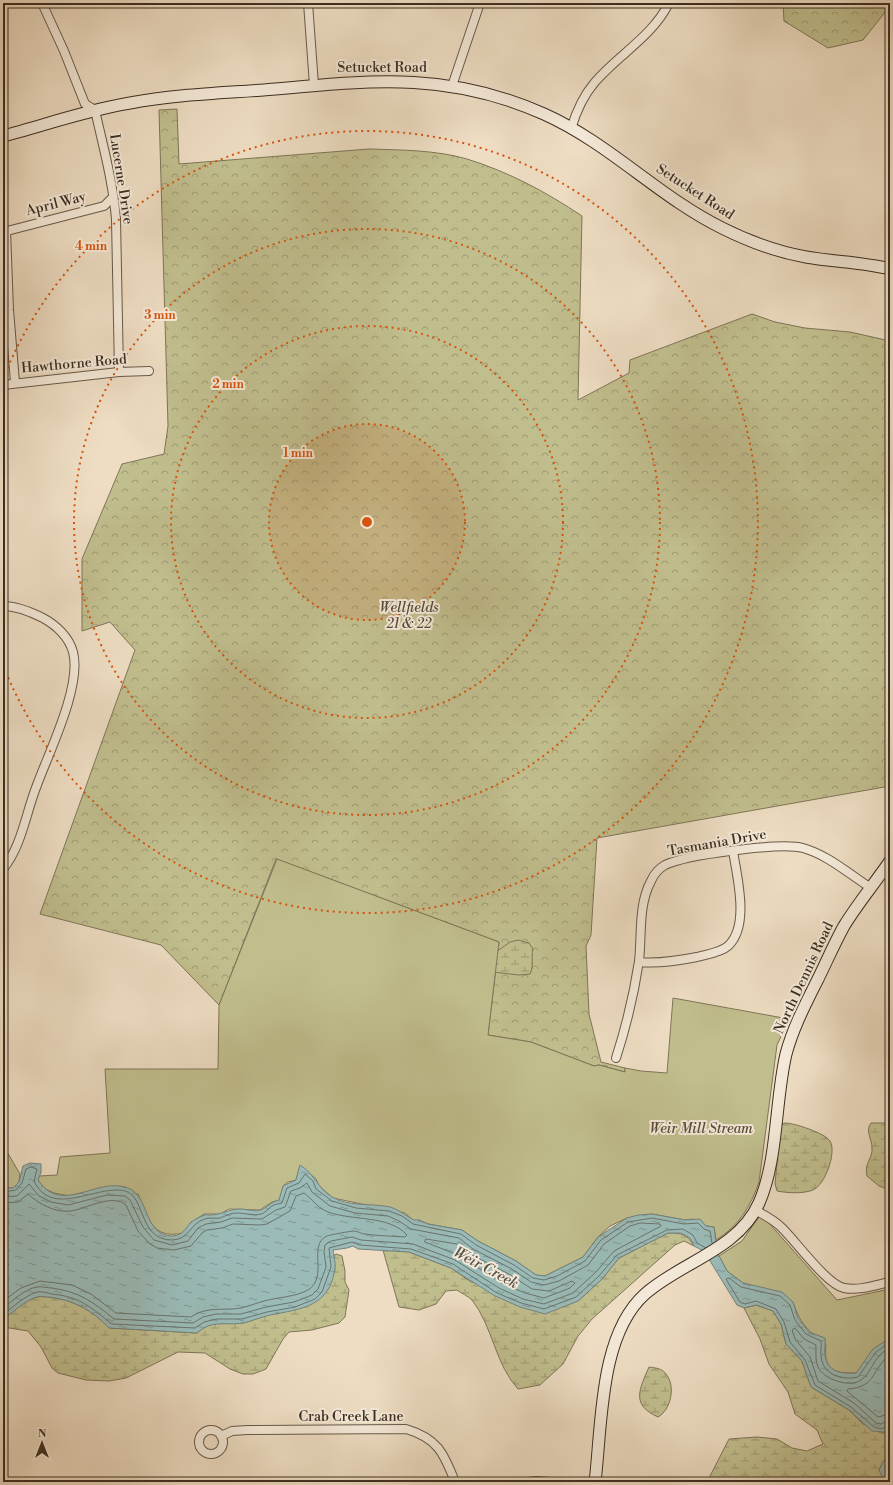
<svg xmlns="http://www.w3.org/2000/svg" width="893" height="1485" font-family="'Libre Bodoni',serif">
	<style>
		.forest { fill: url(#forest-crowns); stroke: #7e7658 }
		.wetland { fill: url(#wetland-marsh); stroke: #7e7658 }
		.park { fill: #c1be8e; stroke: #7e7658 }
		.water { fill: url(#water-ripples); stroke: #74837c }
		.lines { fill: none; stroke-linecap: round; stroke-linejoin: round }
		.shore { stroke: #6b746c; stroke-width: 1 }
		.minor-casing { stroke: #685a4a; stroke-width: 10 }
		.secondary-casing { stroke: #3c2e21; stroke-width: 13 }
		.minor { stroke: #f4e9d8; stroke-width: 8 }
		.secondary { stroke: #f4e9d8; stroke-width: 11 }
		.ring { fill: none; stroke: #d7550e; stroke-width: 2; stroke-dasharray: 2 4 }
		.labels { text-anchor: middle; dominant-baseline: central; stroke-width: 4; stroke-linejoin: round; paint-order: stroke }
		.street-label { font-size: 14px; fill: #3c2e21; stroke: #f4e9d8 }
		.park-label { font-size: 14px; font-style: italic; fill: #574b37; stroke: #f4e9d8 }
		.water-label { font-size: 15px; font-style: italic; fill: #545147; stroke: #f4e9d8 }
		.centre { fill: #d7550e; stroke: #f4e9d8; stroke-width: 2 }
		.ring-label { font-size: 12px; text-anchor: middle; font-weight: bold; fill: #d7550e; stroke: #f4e9d8; stroke-width: 4; stroke-linejoin: round; paint-order: stroke }
	</style>
	<defs>
		<pattern id="forest-crowns" width="20" height="18" patternUnits="userSpaceOnUse"><rect width="20" height="18" fill="#c1be8e"/><path d="M2 6a3 3 0 1 1 6 0M12 15a3 3 0 1 1 6 0" fill="none" stroke="#9e9b74"/></pattern>
		<pattern id="wetland-marsh" width="20" height="14" patternUnits="userSpaceOnUse"><rect width="20" height="14" fill="#c1be8e"/><path d="M1 5h8M5 5V1M11 12h8M15 12V8" fill="none" stroke="#9e9b74"/></pattern>
		<pattern id="water-ripples" width="26" height="14" patternUnits="userSpaceOnUse"><rect width="26" height="14" fill="#9abbb8"/><path d="M2 4q2-2 4 0t4 0M15 11q2-2 4 0t4 0" fill="none" stroke="#7f9895"/></pattern>
	</defs>
	<rect width="100%" height="100%" fill="#eeddc3"/>
	<filter id="stains"><feTurbulence type="fractalNoise" baseFrequency=".005" numOctaves="4"/><feColorMatrix values="0 0 0 0 .2 0 0 0 0 .09 0 0 0 0 .02 0 0 0 .5 -.17"/></filter>
	<radialGradient id="worn" r=".72"><stop offset=".6" stop-color="#630" stop-opacity="0"/><stop offset="1" stop-color="#630" stop-opacity=".3"/></radialGradient>
	<g class="forest">
		<polygon points="783,3 890,3 890,6 863,40 828,48 784,21"/>
		<path d="M177,109L179,164L369,149C401,150 436,150 467,159C509,172 546,192 582,216L578,400L629,373L630,360L752,314L775,322L805,328L850,332L890,341V786L597,838L591,935L586,946L589,1014L601,1062L625,1068V1072L599,1065L594,1066L531,1042L488,1035L499,942L276,859L219,1005L161,945L40,914L135,650L110,622L82,631V559L122,464L164,454L168,426L159,110Z"/>
	</g>
	<g class="wetland">
		<path d="M518,940L529,943L533,949C531,958 534,966 530,974L519,975L492,972L496,952L510,942Z"/>
		<path d="M785,1123C794,1123 825,1133 830,1141C837,1152 825,1185 813,1190C803,1194 787,1193 777,1191L775,1184L780,1131L782,1124Z"/>
		<path d="M871,1123H890V1190L879,1186L867,1176C864,1162 873,1159 872,1148C872,1139 865,1131 871,1123Z"/>
		<path d="M668,1233C681,1233 688,1234 694,1246L684,1241L675,1245L592,1319L578,1336L563,1364L540,1385L518,1389C495,1364 493,1327 472,1300C468,1296 461,1293 457,1290L446,1291L436,1304L419,1310L399,1307L383,1250L409,1252L451,1268L471,1282L578,1301L602,1279L619,1258Z"/>
		<path d="M336,1254L342,1256L345,1271V1282L349,1290L345,1317L339,1323L312,1330L289,1332L283,1339L266,1369L253,1374H243L230,1369L205,1353L178,1352L126,1378L109,1381L86,1380L58,1373L52,1368L41,1347L28,1331L3,1327V1319C14,1312 24,1300 37,1297C41,1296 46,1297 49,1297C74,1300 92,1310 110,1328L197,1333L205,1326L217,1323H243L268,1315L335,1267L333,1256Z"/>
		<polygon points="756,1305 773,1311 781,1324 786,1344 802,1361 811,1387 849,1410 863,1424 881,1433 886,1432 890,1427 890,1456 883,1462 879,1470 885,1482 707,1482 729,1439 757,1437 777,1439 792,1448 807,1451 823,1444 817,1430 795,1414 788,1392 769,1364 760,1339 744,1308"/>
		<path d="M649,1367C655,1368 662,1368 666,1374C676,1386 671,1410 658,1417C631,1405 639,1390 649,1367Z"/>
	</g>
	<g class="park">
		<path d="M277,859L499,942L488,1035L531,1042L594,1066L599,1065L625,1072V1068L641,1071L667,1073L673,998L789,1019L777,1045L759,1182C751,1206 738,1227 716,1240L714,1227L706,1226L692,1219L685,1220L652,1214L627,1218L610,1226L598,1237L583,1257L545,1276L536,1275L516,1261L478,1241L462,1230L428,1224L419,1220L414,1221L405,1213L333,1198L319,1186L316,1179L300,1166L296,1180L288,1182L283,1186L280,1200L272,1202L260,1210L229,1209L220,1214H204L192,1222L183,1233C152,1240 148,1218 138,1194L86,1192L69,1196L54,1193L43,1188L38,1180L39,1176L57,1175L60,1157L110,1153L105,1069H218L219,1005Z"/>
		<polygon points="3,1145 20,1174 19,1182 13,1188 3,1188"/>
		<path d="M761,1214L837,1300L890,1289V1338L856,1373C833,1374 823,1369 826,1344C808,1331 800,1324 793,1302L758,1287L743,1283L727,1271L719,1256L742,1241Z"/>
	</g>
	<g class="water">
		<path d="M30,1163L41,1164V1172L38,1180C62,1216 97,1176 128,1188C150,1196 143,1236 173,1236C183,1235 185,1229 191,1222C194,1220 198,1218 202,1216C205,1214 207,1215 210,1215C221,1215 229,1209 240,1209C246,1209 256,1212 261,1210C268,1207 271,1202 279,1200L283,1186L296,1180L300,1165C315,1174 318,1189 332,1197C349,1207 372,1203 390,1207C400,1210 406,1216 414,1220H419L428,1224L462,1230L478,1241L516,1261L536,1275L545,1276L583,1257L598,1237L627,1218L638,1215L652,1214L685,1220L700,1219L706,1226L714,1227L717,1252L727,1271L743,1283L782,1292L793,1302L798,1318L809,1332L825,1338C826,1344 824,1349 825,1354C826,1372 842,1374 856,1373L873,1349L890,1338V1427L886,1432L872,1431L849,1410L811,1387L802,1361L786,1344L781,1324L773,1311L756,1305L744,1308L737,1305L704,1251L694,1246L690,1238L681,1233H668L619,1258L602,1279L578,1301L545,1314L520,1307L495,1296L451,1268L409,1252L358,1249L353,1246L347,1248L333,1250C333,1255 336,1262 335,1268C330,1307 301,1309 270,1315C261,1317 252,1321 243,1323C225,1326 213,1319 197,1333L109,1328C92,1310 74,1300 49,1297C46,1297 41,1296 37,1297C24,1301 14,1312 3,1319V1188H13L19,1182L23,1166Z"/>
		<polygon points="890,1456 890,1482 885,1482 879,1470 883,1462"/>
	</g>
	<g class="lines">
		<g class="shore">
			<path d="M3,1192L16,1190L22,1183L26,1169L31,1167L37,1169L34,1181C52,1219 97,1184 125,1191C146,1196 138,1241 173,1240C190,1239 190,1223 205,1219C209,1217 215,1219 220,1218C226,1216 230,1213 237,1213C244,1213 254,1216 261,1214C266,1213 269,1207 274,1205C276,1204 279,1204 282,1203L287,1188L299,1183L305,1174L313,1181L316,1189L332,1201L356,1208L389,1211L402,1216L413,1224L461,1234L476,1245L514,1265L533,1278L544,1280L557,1276L585,1261L601,1240L628,1222L652,1218L684,1224L698,1223L704,1229L710,1231L712,1243"/>
			<path d="M3,1197L17,1196L29,1184L39,1196L51,1202L68,1205L107,1195L125,1196L130,1200L143,1227L154,1240L172,1245L188,1241L198,1228L206,1224L221,1222L232,1218L262,1219L276,1210L285,1207L291,1191L300,1188L307,1183L312,1192L330,1206L355,1213L388,1216L399,1221L411,1229L459,1238L473,1249L512,1269L531,1282L544,1285L559,1281L588,1265L604,1244L630,1226L640,1223L660,1224L661,1226L614,1251L596,1272L573,1293L544,1304L523,1299L499,1288L455,1260L413,1244L361,1240L352,1237L331,1241L325,1245L324,1251L326,1267L318,1289L312,1295L294,1302L266,1307L241,1314H216L203,1317L193,1323L114,1319C93,1302 80,1292 52,1288C47,1288 41,1286 37,1287C24,1289 13,1301 3,1308"/>
			<path d="M3,1203L18,1202L28,1194C39,1204 55,1213 71,1211C86,1209 112,1193 126,1205L138,1231L150,1244L157,1248L174,1250L191,1246L202,1233L207,1230L222,1228L233,1224L260,1225L267,1224L290,1211L296,1196L304,1193C312,1199 319,1209 328,1212C353,1221 389,1215 407,1235L405,1237C392,1236 378,1236 365,1234C361,1234 358,1231 354,1231C351,1231 329,1235 327,1236C307,1245 329,1277 308,1290C295,1297 279,1297 264,1301C257,1303 249,1306 241,1308C223,1311 207,1306 191,1317L116,1313L91,1294L72,1285L40,1281L21,1288L3,1301"/>
			<polygon points="426,1239 457,1244 470,1254 509,1274 532,1289 549,1291 572,1281 575,1283 570,1288 544,1298 525,1293 502,1283 458,1255 425,1242"/>
			<path d="M3,1314C14,1307 24,1296 37,1292C41,1291 48,1293 52,1294C81,1297 90,1307 112,1324L195,1328L204,1322L217,1319H242L267,1312L295,1307L315,1299L322,1292L331,1267L329,1248L352,1242L360,1245L411,1249L453,1264L497,1293L521,1303L544,1309L576,1297L599,1276L617,1255L667,1230L683,1229L693,1235L697,1243L706,1248"/>
			<path d="M890,1342L876,1352L858,1377C841,1381 821,1374 821,1354C820,1350 822,1346 821,1341L806,1334L795,1320L790,1305L780,1296L741,1287L729,1278L726,1279L740,1302L745,1304L756,1301L776,1309L784,1322L790,1342L805,1360L815,1385L851,1407L874,1427L881,1429L890,1425"/>
			<path d="M890,1348C887,1350 882,1352 880,1355C872,1363 870,1374 861,1380C851,1388 826,1380 819,1369C815,1362 816,1353 816,1345L804,1339L795,1328L792,1330L795,1339L810,1357L818,1381L854,1403L876,1423L881,1424L890,1420"/>
			<path d="M890,1355C871,1368 878,1387 848,1389L847,1391L878,1417L890,1414"/>
		</g>
		<g class="minor-casing">
			<g id="minor">
				<path d="M42,3L64,51L85,104L95,110C103,146 113,182 116,219L119,372"/>
				<polyline points="308,3 314,85"/>
				<polyline points="452,86 480,3"/>
				<path d="M571,129C576,112 583,96 595,82C619,54 652,37 669,3"/>
				<polyline points="6,231 9,310 15,382"/>
				<polyline points="3,232 104,206 113,197"/>
				<polyline points="3,385 119,372 149,371"/>
				<path d="M3,606C17,606 31,612 43,618C56,625 69,637 73,652C82,686 49,752 37,785C26,812 22,846 3,869"/>
				<path d="M639,962C658,964 677,961 697,957C707,954 720,953 728,946C750,926 737,877 733,851"/>
				<path d="M616,1058C626,1027 634,994 639,961C642,935 638,905 651,881C654,874 658,869 665,865C685,855 781,842 803,848C828,855 849,874 871,888"/>
				<path d="M755,1210C764,1215 773,1219 781,1227C796,1241 826,1284 844,1288C859,1291 876,1285 890,1282"/>
				<circle cx="211" cy="1442" r="12"/>
				<path d="M221,1436L232,1431L247,1430L406,1429C437,1438 444,1453 455,1482"/>
				<polyline points="527,1482 536,1481 550,1482"/>
			</g>
		</g>
		<g class="secondary-casing">
			<g id="secondary">
				<path d="M3,136C45,125 87,110 130,103C178,94 227,93 276,89C374,80 450,72 544,114C609,143 659,197 722,228C748,241 777,252 806,257C834,262 862,262 890,269"/>
				<path d="M595,1482C602,1425 599,1335 645,1294C681,1262 738,1250 759,1203C778,1160 775,1101 786,1054C793,1028 805,1005 817,981C826,963 834,944 844,926C858,903 875,883 890,861"/>
			</g>
		</g>
		<use href="#minor" class="minor"/>
		<use href="#secondary" class="secondary"/>
	</g>
	<circle cx="367" cy="522" r="98" fill="#d7550e" fill-opacity=".12"/>
	<g class="ring">
		<circle cx="367" cy="522" r="98"/>
		<circle cx="367" cy="522" r="196"/>
		<circle cx="367" cy="522" r="293"/>
		<path d="M3 379A391 391 0 1 1 3 665"/>
	</g>
	<g class="labels">
		<g class="street-label">
			<text x="382" y="68">Setucket Road</text>
			<text transform="translate(121 179) rotate(81)">Lucerne Drive</text>
			<text transform="translate(695 192) rotate(33)">Setucket Road</text>
			<text transform="translate(56 204) rotate(-14)">April Way</text>
			<text transform="translate(74 364) rotate(-5)">Hawthorne Road</text>
			<text transform="translate(717 843) rotate(-10)">Tasmania Drive</text>
			<text transform="translate(804 978) rotate(-65)">North Dennis Road</text>
			<text x="351" y="1417">Crab Creek Lane</text>
		</g>
		<g class="park-label">
			<text x="409" y="608">Wellfields<tspan x="409" dy="16">21 &amp; 22</tspan></text>
			<text x="701" y="1129">Weir Mill Stream</text>
		</g>
		<g class="water-label">
			<text transform="translate(486 1268) rotate(28)">Weir Creek</text>
		</g>
	</g>
	<circle cx="367" cy="522" r="6" class="centre"/>
	<g class="ring-label">
		<text x="91" y="250">4 min</text>
		<text x="160" y="319">3 min</text>
		<text x="228" y="388">2 min</text>
		<text x="298" y="457">1 min</text>
	</g>
	<rect width="893" height="1485" fill="none" stroke="#eeddc3" stroke-width="16"/>
	<rect x="4" y="4" width="885" height="1477" fill="none" stroke="#3c2e21" stroke-width="2"/>
	<rect x="8" y="8" width="877" height="1469" fill="none" stroke="#3c2e21"/>
	<g transform="translate(42 1443)" stroke="#f4e9d8" stroke-width="3" paint-order="stroke">
	<path d="M0-3L7 15L0 10L-7 15Z" fill="#3c2e21"/>
	<text y="-6" font-size="11" font-weight="bold" text-anchor="middle" fill="#3c2e21">N</text>
	</g>
	<rect width="100%" height="100%" filter="url(#stains)"/>
	<rect width="100%" height="100%" fill="url(#worn)"/>
</svg>
